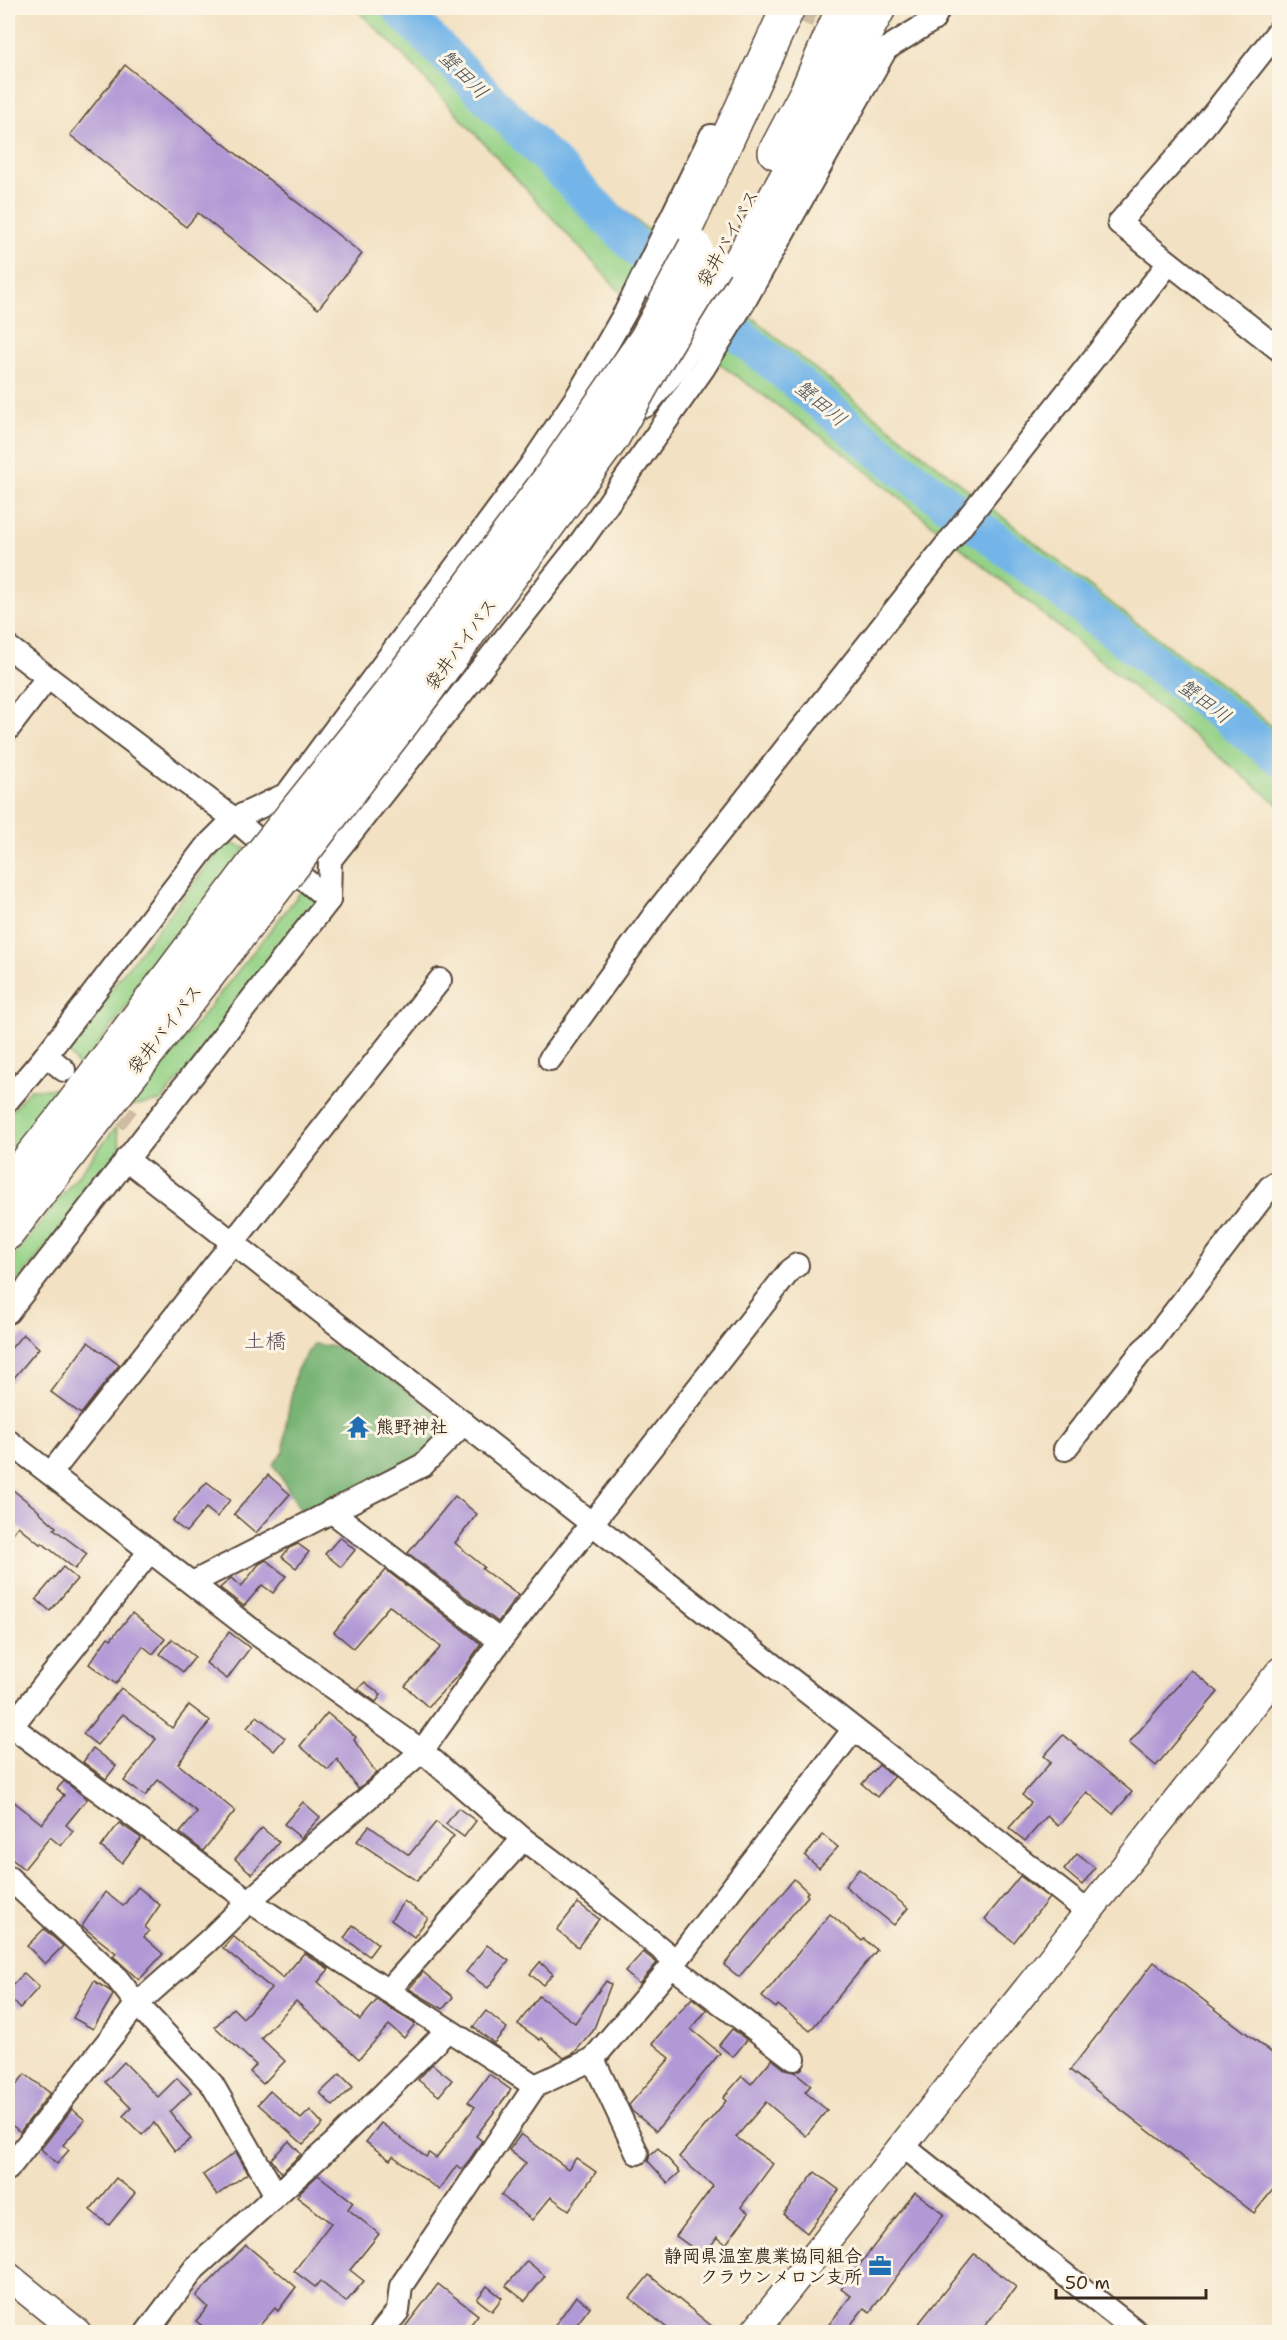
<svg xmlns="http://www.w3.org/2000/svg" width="1287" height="2340" font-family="'Shantell Sans','Klee One',sans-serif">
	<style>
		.green { fill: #95d287; stroke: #687e52; stroke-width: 1.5 }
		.forest { fill: #78b474; stroke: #5a6f49; stroke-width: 1.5 }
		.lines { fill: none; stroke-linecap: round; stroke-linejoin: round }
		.river { stroke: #73b5e8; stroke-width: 36 }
		.building { fill: #b199d6 }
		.minor-tunnel { stroke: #cdbca1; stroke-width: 22; stroke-dasharray: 22 11; stroke-linecap: butt }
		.minor-casing { stroke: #564537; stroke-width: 26 }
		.tertiary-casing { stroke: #564537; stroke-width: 30 }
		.trunk-casing { stroke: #564537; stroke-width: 36 }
		.minor { stroke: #fff; stroke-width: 22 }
		.tertiary { stroke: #fff; stroke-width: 27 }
		.trunk { stroke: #fff; stroke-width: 33 }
		.trunk-bridge-casing { stroke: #564537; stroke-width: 36; stroke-linecap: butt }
		.trunk-bridge { stroke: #fff; stroke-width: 33 }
		.labels { text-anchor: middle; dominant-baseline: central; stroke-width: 6; stroke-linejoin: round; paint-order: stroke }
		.street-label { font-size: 18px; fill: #3b2a1e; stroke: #fcf5e5 }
		.poi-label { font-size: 18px; font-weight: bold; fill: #3b2a1e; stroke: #fcf5e5; text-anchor: start }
		.water-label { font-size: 20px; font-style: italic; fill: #4c545b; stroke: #fcf5e5 }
		.quarter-label { font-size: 21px; fill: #64515e; stroke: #fcf5e5 }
	</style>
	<rect width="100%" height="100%" fill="#fcf5e5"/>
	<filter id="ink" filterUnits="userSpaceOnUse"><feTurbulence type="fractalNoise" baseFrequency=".0167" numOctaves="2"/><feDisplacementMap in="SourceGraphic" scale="12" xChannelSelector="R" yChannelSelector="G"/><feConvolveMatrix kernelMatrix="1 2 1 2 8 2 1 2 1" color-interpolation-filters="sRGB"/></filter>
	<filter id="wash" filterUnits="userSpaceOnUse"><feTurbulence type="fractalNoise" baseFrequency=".008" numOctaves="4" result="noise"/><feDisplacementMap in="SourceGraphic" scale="24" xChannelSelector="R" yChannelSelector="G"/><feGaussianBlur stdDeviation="1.35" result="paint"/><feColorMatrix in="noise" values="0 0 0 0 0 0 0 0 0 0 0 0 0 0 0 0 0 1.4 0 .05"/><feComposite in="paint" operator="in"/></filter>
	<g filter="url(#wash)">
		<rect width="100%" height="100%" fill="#f2e1c2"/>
		<g class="green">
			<polygon points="355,8 414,8 624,210 785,345 1129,617 1225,688 1279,732 1279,805 840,450 624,296 401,53"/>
			<polygon points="226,842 246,848 80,1069 65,1047"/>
			<polygon points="307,884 324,906 161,1101 131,1106"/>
			<polygon points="30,1089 67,1089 8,1161 8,1116"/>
			<polygon points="116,1127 122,1153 8,1294 8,1264"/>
		</g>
		<polygon class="forest" points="313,1344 352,1349 437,1414 442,1446 334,1505 301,1511 273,1464 284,1452 286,1423 296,1371"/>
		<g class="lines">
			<polyline class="river" points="399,8 648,259 885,456 1280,758"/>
		</g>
		<g id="blocks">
			<g class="building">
				<polygon points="125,65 362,254 318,309 198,213 186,227 70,135"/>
				<polygon points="23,1334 39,1348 8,1385 8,1352"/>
				<polygon points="88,1342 119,1365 81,1414 51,1392"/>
				<polygon points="268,1475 290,1494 256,1533 234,1514"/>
				<polygon points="207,1482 230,1500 217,1517 206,1508 186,1532 172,1521"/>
				<polygon points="8,1486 33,1506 56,1527 54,1529 87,1554 75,1569 42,1543 41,1545 18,1526 8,1540"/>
				<polygon points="455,1496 477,1514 455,1543 484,1567 482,1569 518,1595 498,1622 408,1553"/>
				<polygon points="340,1537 355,1550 341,1567 325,1554"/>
				<polygon points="298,1544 309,1552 296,1568 282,1557 289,1548"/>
				<polygon points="266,1560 286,1576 273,1593 262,1585 244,1606 220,1588 231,1578 241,1587 259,1564"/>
				<polygon points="63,1567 77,1579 50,1611 36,1599"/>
				<polygon points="386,1570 481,1644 463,1670 428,1707 405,1686 441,1647 391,1607 389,1606 353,1648 334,1632"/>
				<polygon points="132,1613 165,1639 153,1654 143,1646 116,1684 89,1664 108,1637 111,1639"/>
				<polygon points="229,1632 250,1648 227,1679 206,1663"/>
				<polygon points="172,1639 195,1657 183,1672 160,1654"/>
				<polygon points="1191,1670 1218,1692 1156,1766 1129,1743"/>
				<polygon points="365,1682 381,1695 376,1702 358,1689"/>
				<polygon points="121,1688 172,1728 189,1705 210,1721 178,1764 235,1811 203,1851 180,1833 197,1812 158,1780 145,1796 124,1781 156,1739 123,1714 97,1745 83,1734"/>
				<polygon points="327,1713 356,1737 354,1740 376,1773 358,1789 337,1759 328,1770 300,1746"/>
				<polygon points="257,1716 285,1738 274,1751 247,1728"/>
				<polygon points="1063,1735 1132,1792 1113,1814 1087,1792 1058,1826 1047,1816 1025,1841 1009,1828 1031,1803 1022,1795 1051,1762 1044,1756"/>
				<polygon points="93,1748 116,1766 106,1779 83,1762"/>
				<polygon points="879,1765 894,1777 877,1797 862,1784"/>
				<polygon points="64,1781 87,1799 66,1825 73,1831 61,1846 50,1837 24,1869 8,1856 8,1797 42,1824 64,1795 57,1789"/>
				<polygon points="303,1802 320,1817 301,1838 284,1824"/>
				<polygon points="458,1808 476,1821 464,1837 446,1824"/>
				<polygon points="436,1822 454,1836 417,1881 357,1841 369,1826 409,1855"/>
				<polygon points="119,1823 141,1838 122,1863 101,1847"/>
				<polygon points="262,1828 279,1842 252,1874 235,1859"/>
				<polygon points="823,1835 838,1847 819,1868 805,1856"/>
				<polygon points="1077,1854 1095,1868 1082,1885 1064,1870"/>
				<polygon points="859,1869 908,1908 894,1925 845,1886"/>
				<polygon points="1020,1876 1049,1898 1014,1942 985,1919"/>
				<polygon points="794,1879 808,1892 806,1894 808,1896 739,1977 724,1965"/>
				<polygon points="138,1887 160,1905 145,1927 149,1931 144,1937 163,1954 139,1980 113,1956 116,1953 82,1926 105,1892 123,1906"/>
				<polygon points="404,1901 428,1918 414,1937 391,1920"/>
				<polygon points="578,1903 599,1919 578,1947 557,1930"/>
				<polygon points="830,1914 862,1941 864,1939 877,1950 810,2031 778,2005 776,2008 762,1997"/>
				<polygon points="353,1925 378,1944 369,1956 344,1938"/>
				<polygon points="44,1929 63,1946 45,1964 27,1946"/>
				<polygon points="233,1936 283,1978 304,1953 329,1969 318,1982 360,2020 377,2000 415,2024 404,2038 389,2025 359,2059 296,2001 261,2038 285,2061 263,2084 250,2072 256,2065 215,2027 233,2008 243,2018 271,1988 223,1948"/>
				<polygon points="487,1945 509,1961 488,1988 466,1972"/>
				<polygon points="643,1952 657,1963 639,1984 625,1972"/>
				<polygon points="540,1962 553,1974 543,1985 530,1974"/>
				<polygon points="1154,1962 1280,2059 1280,2181 1254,2213 1070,2070"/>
				<polygon points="423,1972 453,1997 443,2009 409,1989"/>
				<polygon points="24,1973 39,1987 20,2008 8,1996 8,1990"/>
				<polygon points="94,1981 109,1990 113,1995 93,2029 73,2018"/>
				<polygon points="606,1981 611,1984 593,2031 574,2053 564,2058 541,2038 540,2040 518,2024 539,1996 575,2023"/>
				<polygon points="692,1998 707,2010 691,2029 720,2053 656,2131 632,2111 629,2105 670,2058 652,2043"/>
				<polygon points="486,2011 507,2028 494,2043 473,2027"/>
				<polygon points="732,2029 747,2040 733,2057 719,2045"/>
				<polygon points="772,2059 786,2070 795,2072 811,2085 805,2092 827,2110 806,2136 766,2102 736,2137 773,2164 741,2207 749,2213 726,2244 717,2237 704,2256 676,2236 713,2186 679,2157 726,2101 723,2098 742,2076 751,2084"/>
				<polygon points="124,2062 158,2097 177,2078 191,2092 170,2112 191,2139 175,2151 154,2123 142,2135 123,2116 131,2108 105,2082"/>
				<polygon points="432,2064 452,2080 439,2096 418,2080"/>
				<polygon points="25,2074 50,2093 20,2132 8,2122 8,2095"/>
				<polygon points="340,2074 353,2087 333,2106 320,2093"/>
				<polygon points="489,2074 511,2090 476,2136 482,2141 470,2159 462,2169 457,2165 439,2190 393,2156 390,2160 366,2142 381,2123 426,2157 429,2153 436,2158 475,2107 468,2102"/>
				<polygon points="270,2091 301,2119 310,2110 323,2124 303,2144 258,2104"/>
				<polygon points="72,2109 85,2120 63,2145 69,2150 57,2164 41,2149"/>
				<polygon points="521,2134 568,2169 576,2158 596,2172 569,2210 551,2197 532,2220 501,2195 526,2163 509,2150"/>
				<polygon points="289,2141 301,2154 281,2173 271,2159"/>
				<polygon points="658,2148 680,2172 668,2183 648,2161 650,2155"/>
				<polygon points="236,2152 248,2173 217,2195 203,2175"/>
				<polygon points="815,2172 839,2190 807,2233 783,2214"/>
				<polygon points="318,2175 353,2202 348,2209 379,2234 350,2270 364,2281 346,2302 320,2281 315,2287 294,2271 331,2223 297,2197 300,2192"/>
				<polygon points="116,2178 135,2193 109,2225 90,2210"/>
				<polygon points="915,2192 944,2214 870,2312 864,2308 845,2332 823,2332 851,2296 841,2289"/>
				<polygon points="246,2245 296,2287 278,2311 275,2308 254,2332 210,2332 196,2321 208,2307 196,2296"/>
				<polygon points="974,2254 1016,2287 980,2332 912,2332"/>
				<polygon points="527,2261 545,2276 525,2301 506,2286"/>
				<polygon points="649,2275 719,2332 672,2332 630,2298"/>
				<polygon points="438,2284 478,2315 465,2332 401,2332"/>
				<polygon points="487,2286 502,2298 492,2311 477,2299"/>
				<polygon points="576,2296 590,2307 571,2332 565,2332 555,2325"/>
			</g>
		</g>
	</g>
	<g filter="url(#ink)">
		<use href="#blocks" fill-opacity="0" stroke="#564537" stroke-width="1.5"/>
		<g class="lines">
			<g class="minor-tunnel">
				<polyline points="796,8 847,31"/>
				<polyline points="98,1096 130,1121"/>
			</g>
			<g class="minor-casing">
				<g id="minor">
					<polyline points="1280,29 1200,131 1119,223 1280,350"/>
					<polyline points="8,647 234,819 329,900"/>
					<polyline points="8,729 47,678"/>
					<polyline points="46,1055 64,1070"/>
					<polyline points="550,1059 658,910 1169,263"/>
					<polyline points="8,1100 46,1055 205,848 234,819 287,794 531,465 578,395 626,311 711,136"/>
					<polyline points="126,1159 1088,1912"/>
					<polyline points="8,1312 329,900 330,860 578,546 703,369 744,302 886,49 933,20 939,8"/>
					<polyline points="8,1441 261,1637 422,1751 523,1839 554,1862 676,1961"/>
					<polyline points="1065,1449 1143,1350 1151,1343 1270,1187 1280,1180"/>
					<polyline points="51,1473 440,980"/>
					<polyline points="331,1511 500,1641"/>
					<polyline points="194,1582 423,1465 464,1423"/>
					<polyline points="11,1726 249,1901 535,2086"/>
					<polyline points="8,1731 150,1551"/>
					<polyline points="8,1877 116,1977 137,2004 212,2084 276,2195"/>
					<polyline points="672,1966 794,2059"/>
					<polyline points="388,1991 523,1839"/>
					<polyline points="593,2059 637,2153"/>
					<polyline points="903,2146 1137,2332"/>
					<polyline points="8,2169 137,2004 207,1942 249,1901 422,1751 500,1641 790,1270 797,1265"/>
					<polyline points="147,2332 195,2268 333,2144 448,2030"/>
					<polyline points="381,2332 398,2311 401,2286 535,2086 593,2059 676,1961 854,1729"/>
				</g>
			</g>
			<g class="tertiary-casing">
				<g id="tertiary">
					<polyline points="8,2276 77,2332"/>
					<polyline points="754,2332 1280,1671"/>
				</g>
			</g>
			<g class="trunk-casing">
				<g id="trunk">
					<polyline points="775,152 806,93 843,8"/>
					<polyline points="657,284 682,237 788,8"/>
					<polyline points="643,401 672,366 731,278 879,8"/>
					<polyline points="8,1185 60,1121 259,857"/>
					<polyline points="8,1233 285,876"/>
				</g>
			</g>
			<use href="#minor" class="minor"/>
			<use href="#tertiary" class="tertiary"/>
			<use href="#trunk" class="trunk"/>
			<g class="trunk-bridge-casing">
				<g id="trunk-bridge">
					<polyline points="259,857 390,693 552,475 646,339 695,247"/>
					<polyline points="285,876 413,709 613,437 657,359 715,264"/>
				</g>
			</g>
			<use href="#trunk-bridge" class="trunk-bridge"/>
		</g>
	</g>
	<defs>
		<g id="temple-bare" transform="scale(1.8)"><path d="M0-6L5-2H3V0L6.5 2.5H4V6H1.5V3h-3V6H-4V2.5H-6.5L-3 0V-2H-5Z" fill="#1f6fb2" stroke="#fcf5e5" stroke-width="2.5" paint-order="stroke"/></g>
		<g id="office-bare" transform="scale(1.8)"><path d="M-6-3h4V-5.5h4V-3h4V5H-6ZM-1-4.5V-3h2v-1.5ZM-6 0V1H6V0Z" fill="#1f6fb2" stroke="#fcf5e5" stroke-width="2.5" paint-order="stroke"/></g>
	</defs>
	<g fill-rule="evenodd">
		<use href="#temple-bare" x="358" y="1427"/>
		<use href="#office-bare" x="880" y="2266"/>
	</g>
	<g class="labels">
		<g class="street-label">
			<text transform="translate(728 238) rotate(-61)">袋井バイパス</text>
			<text transform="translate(461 644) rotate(-54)">袋井バイパス</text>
			<text transform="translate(165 1029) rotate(-52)">袋井バイパス</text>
		</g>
		<g class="poi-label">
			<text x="376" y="1427">熊野神社</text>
			<text x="862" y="2256" text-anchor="end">静岡県温室農業協同組合<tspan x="862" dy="21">クラウンメロン支所</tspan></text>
		</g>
		<g class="water-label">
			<text transform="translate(464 74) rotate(45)">蟹田川</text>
			<text transform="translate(821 403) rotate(40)">蟹田川</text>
			<text transform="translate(1205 701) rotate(37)">蟹田川</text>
		</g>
		<g class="quarter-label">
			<text x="265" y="1341">土橋</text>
		</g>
	</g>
	<rect width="1287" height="2340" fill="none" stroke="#fcf5e5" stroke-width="30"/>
	<path d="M1056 2289v9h150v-9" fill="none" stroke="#3b2a1e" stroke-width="3"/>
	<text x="1065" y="2289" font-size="18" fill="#3b2a1e" stroke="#fcf5e5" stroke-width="4.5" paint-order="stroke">50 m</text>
</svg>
